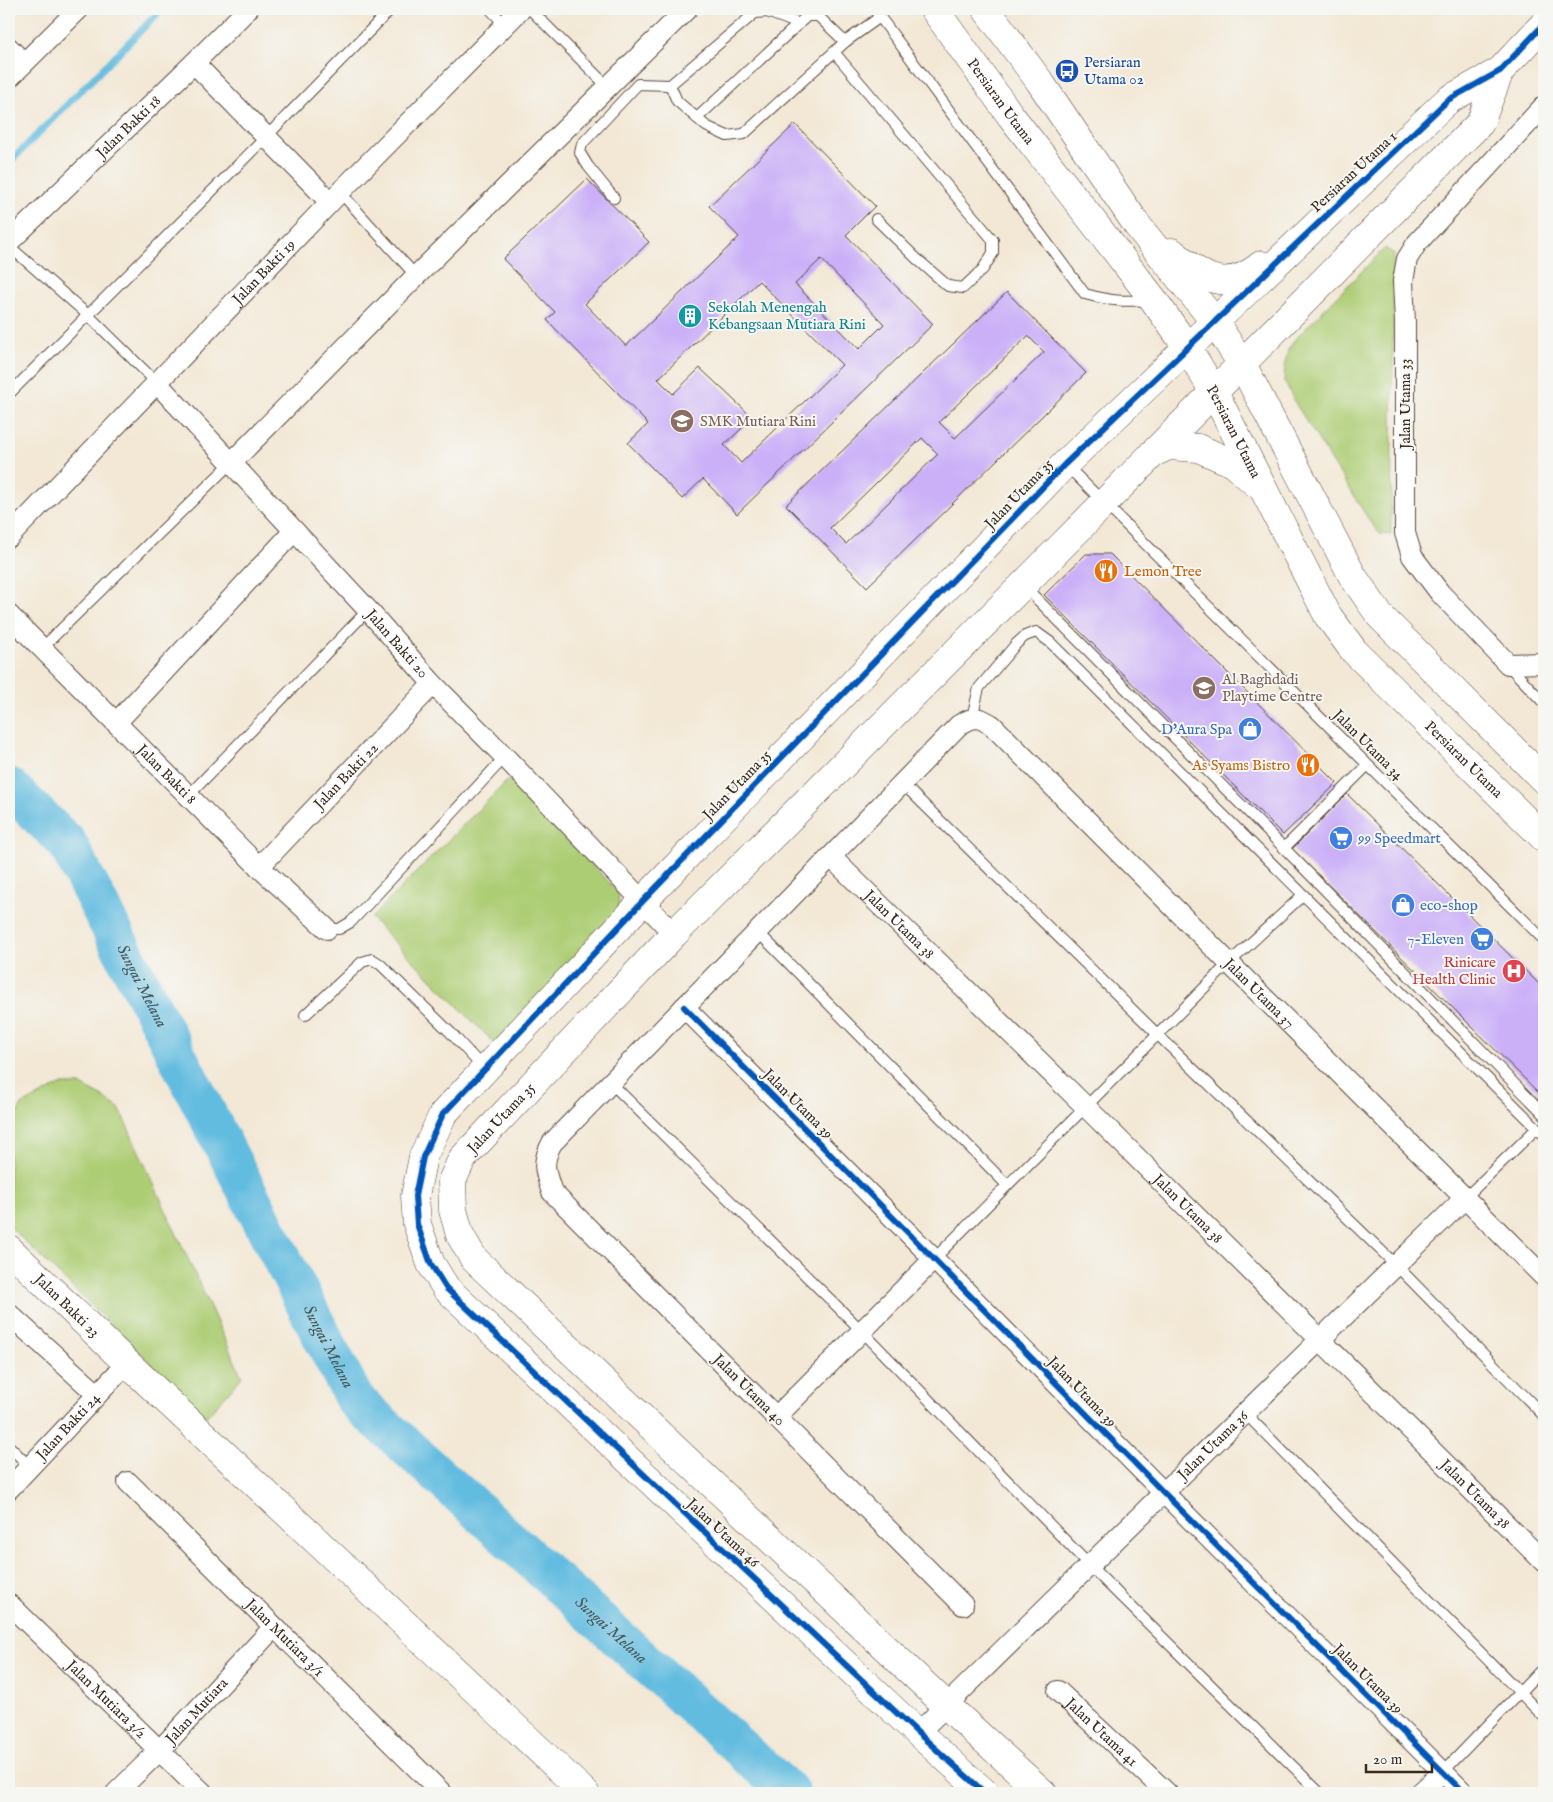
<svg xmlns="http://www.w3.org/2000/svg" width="1553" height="1802" font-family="'IM FELL English',serif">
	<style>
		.green { fill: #adcd74; stroke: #747c49 }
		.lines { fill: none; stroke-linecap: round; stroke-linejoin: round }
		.stream { stroke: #62bce0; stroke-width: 7 }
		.river { stroke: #62bce0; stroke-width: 40 }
		.building { fill: #cbb0f8; fill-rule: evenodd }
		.lane-casing { stroke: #57463a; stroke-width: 12 }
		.street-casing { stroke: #57463a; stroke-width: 22 }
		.secondary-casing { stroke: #57463a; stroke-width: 29 }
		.lane { stroke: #fff; stroke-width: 10 }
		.street { stroke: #fff; stroke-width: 20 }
		.secondary { stroke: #fff; stroke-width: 28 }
		.cycleway-casing { stroke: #f6f6f2; stroke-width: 9 }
		.cycleway { stroke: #0057b8; stroke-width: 6 }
		.labels { text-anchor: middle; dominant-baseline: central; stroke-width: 4; stroke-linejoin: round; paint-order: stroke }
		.transit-label { font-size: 15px; fill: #164399; stroke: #f6f6f2; text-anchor: start }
		.street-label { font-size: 15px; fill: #3b2a1e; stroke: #f6f6f2 }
		.culture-label { font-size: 15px; fill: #0d838f; stroke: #f6f6f2; text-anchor: start }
		.education-label { font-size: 15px; fill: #785e54; stroke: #f6f6f2; text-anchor: start }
		.food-label { font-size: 15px; fill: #c56008; stroke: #f6f6f2; text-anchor: start }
		.shop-label { font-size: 15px; fill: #366cbe; stroke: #f6f6f2; text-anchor: end }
		.health-label { font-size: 15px; fill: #be3a42; stroke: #f6f6f2; text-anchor: end }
		.water-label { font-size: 16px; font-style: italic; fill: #475658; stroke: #f6f6f2 }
	</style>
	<rect width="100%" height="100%" fill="#f6f6f2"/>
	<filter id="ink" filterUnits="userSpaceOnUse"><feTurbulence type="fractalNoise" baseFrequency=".02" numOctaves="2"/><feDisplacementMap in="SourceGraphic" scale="10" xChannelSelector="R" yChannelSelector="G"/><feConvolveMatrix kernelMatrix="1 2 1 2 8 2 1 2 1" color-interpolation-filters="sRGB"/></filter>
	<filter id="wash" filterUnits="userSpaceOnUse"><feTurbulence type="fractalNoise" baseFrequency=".0096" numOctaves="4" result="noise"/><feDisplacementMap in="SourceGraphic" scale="20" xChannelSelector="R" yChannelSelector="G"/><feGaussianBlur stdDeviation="1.12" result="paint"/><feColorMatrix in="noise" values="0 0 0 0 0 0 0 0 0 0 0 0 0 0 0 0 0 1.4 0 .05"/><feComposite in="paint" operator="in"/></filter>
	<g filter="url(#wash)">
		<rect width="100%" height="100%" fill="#f3e8d6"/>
		<g class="green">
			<polygon points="1385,248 1394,254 1391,535 1380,534 1371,523 1297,406 1284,381 1285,363 1288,350 1296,338"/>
			<polygon points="510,778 618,892 619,906 613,921 496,1045 371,918"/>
			<polygon points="60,1085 81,1085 98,1094 119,1108 242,1377 206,1417 9,1226 9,1130 22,1105"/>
		</g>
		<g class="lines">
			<polyline class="stream" points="9,163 162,9"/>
			<path class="river" id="s1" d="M9,787L67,843L355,1400L790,1793"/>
		</g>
		<g id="blocks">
			<g class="building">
				<path d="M795,124L875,206L846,235L933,324L737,514L703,479L682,499L628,443L648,424L547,320L555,312L503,259L587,179L649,242L585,304L626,346L739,237L709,206ZM821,259L884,324L859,349L795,284ZM759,281L842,365L741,463L724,445L753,418L700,368L673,394L658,379Z"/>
				<path d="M1007,292L1086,373L867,587L786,505ZM1028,336L1044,352L955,438L939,422ZM922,438L938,454L846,544L830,528Z"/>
				<polygon points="1086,554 1110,554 1337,783 1283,835 1044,595"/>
				<polygon points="1347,794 1544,989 1544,1098 1292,849"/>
			</g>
		</g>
	</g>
	<g filter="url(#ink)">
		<use href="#blocks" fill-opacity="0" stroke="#57463a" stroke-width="1"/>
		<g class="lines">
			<g class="lane-casing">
				<g id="lane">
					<polyline points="490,9 505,25"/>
					<polyline points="530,9 608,87"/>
					<path d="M874,9L1085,294C1111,301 1123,302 1149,300"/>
					<polyline points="799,24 767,12 755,13 670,85 677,101 706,126 727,136 744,134 845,42 880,17"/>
					<polyline points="834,52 993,240 993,253 983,269 963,288 948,286 917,259 876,219"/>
					<polyline points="697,118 807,16 818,16 845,42"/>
					<polyline points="340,192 416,276"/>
					<polyline points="614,198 588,166 580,153 582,144 638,84 670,85"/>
					<polyline points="9,246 88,315 156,382"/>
					<polyline points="9,394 266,137 391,9"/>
					<polyline points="1065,464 1544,940"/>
					<polyline points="1023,585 1284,848 1544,1114"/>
					<polyline points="42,648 231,463"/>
					<polyline points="1508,665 1544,703"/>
					<polyline points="972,718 979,688 1016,644 1025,636 1036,632 1050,642 1544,1135"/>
					<polyline points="902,783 1158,1035 1396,1265 1544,1416"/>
					<polyline points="189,795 368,610"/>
					<polyline points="1284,848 1367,766"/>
					<polyline points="327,929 339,929 351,922 505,757"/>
					<polyline points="758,932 1007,1185"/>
					<polyline points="305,1015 362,962 372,959 380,964 451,1033 484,1069"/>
					<polyline points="611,1083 862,1331 1090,1566 1320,1793"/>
					<polyline points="1465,1198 1537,1128"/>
					<polyline points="934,1259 1229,963 1303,895"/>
					<polyline points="1245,1413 1544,1717"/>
					<polyline points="9,1446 30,1467"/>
					<polyline points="1443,1772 1544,1667"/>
				</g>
			</g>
			<g class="street-casing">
				<g id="street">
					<polyline points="9,48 24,63"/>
					<polyline points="194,63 330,202"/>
					<polyline points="9,78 79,9"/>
					<polyline points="1544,106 1417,243 1407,259 1403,281 1405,322 1405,533 1412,556 1440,593 1508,664 1544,663"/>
					<path id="s2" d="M9,242L194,63L248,9"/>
					<path id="s3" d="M156,382L368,610L433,684L505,757L674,934"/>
					<polyline points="231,463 416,276 687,9"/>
					<path id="s4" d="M9,537L340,192L521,9"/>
					<path id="s5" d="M9,615L259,867L327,929"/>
					<polyline points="116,723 294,531"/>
					<path id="s6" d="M831,857L1086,1107L1544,1562"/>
					<path id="s7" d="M259,867L433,684"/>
					<polyline points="684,1007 934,1259 1164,1493 1464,1793"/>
					<polyline points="9,1314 97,1394"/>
					<polyline points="776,1417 934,1259"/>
					<path id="s8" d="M128,1482L442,1793"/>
					<path id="s9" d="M9,1489L127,1363"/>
					<path id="s10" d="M10,1605L203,1793"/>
					<path id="s11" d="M963,1605L552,1192C545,1172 541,1163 552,1143L959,725C975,716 977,716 992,725L1229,963L1544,1277"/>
					<path id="s12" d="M1058,1691L1167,1793"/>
					<path id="s13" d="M918,1733L1465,1198"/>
					<path id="s14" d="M116,1793L160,1750L274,1627"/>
					<polyline points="1420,1793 1443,1772"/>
				</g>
			</g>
			<g class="secondary-casing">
				<g id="secondary">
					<path id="s15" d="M934,9L1011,116L1153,299L1187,347L1214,392L1328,616L1354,651L1544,838"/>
					<polyline points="986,9 1040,82 1137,225 1214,321 1242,364 1352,575 1380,616 1544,780"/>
					<path d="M1172,252C1203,277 1224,295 1261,265"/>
					<polyline points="1153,453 1169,446 1198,448 1235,464 1254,482"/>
					<path id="s16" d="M9,1249L127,1363L585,1793"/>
					<polyline points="985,1793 918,1733 446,1288 431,1264 417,1224 415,1196 423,1157 443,1114 643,901 1065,464 1448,100 1500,71 1544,24"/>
					<path id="s17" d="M1043,1793L947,1706L474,1259L460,1235L453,1210L452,1181L462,1159L674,934L1023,585L1480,123L1500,71"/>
				</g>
			</g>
			<use href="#lane" class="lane"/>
			<use href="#street" class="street"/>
			<use href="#secondary" class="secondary"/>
			<g class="cycleway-casing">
				<g id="cycleway">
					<polyline points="684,1007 934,1259 1164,1493 1464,1793"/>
					<polyline points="985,1793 918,1733 446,1288 431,1264 417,1224 415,1196 423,1157 443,1114 643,901 1065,464 1448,100 1500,71 1544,24"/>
				</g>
			</g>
			<use href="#cycleway" class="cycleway"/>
		</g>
	</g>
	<defs>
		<g id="bus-disc" transform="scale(1.25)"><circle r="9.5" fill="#1a4fb4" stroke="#f6f6f2"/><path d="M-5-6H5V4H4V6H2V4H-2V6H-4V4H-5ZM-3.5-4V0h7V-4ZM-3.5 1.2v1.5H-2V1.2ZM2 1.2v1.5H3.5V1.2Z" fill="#fff"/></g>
		<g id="building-disc" transform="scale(1.25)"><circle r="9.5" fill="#0f9aa8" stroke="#f6f6f2"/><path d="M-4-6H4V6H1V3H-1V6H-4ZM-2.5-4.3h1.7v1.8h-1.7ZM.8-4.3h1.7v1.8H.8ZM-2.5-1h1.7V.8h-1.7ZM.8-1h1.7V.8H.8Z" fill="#fff"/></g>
		<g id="school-disc" transform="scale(1.25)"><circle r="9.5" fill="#8d6e63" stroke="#f6f6f2"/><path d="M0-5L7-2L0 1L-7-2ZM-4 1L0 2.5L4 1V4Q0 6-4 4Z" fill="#fff"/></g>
		<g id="restaurant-disc" transform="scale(1.25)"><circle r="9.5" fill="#e8710a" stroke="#f6f6f2"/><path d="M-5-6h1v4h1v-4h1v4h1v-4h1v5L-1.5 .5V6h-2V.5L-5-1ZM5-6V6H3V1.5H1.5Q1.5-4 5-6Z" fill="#fff"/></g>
		<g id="shop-disc" transform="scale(1.25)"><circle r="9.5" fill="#3f7fe0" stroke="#f6f6f2"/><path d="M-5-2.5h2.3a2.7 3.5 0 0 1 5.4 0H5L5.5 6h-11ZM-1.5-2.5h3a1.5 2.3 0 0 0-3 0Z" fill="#fff"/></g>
		<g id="supermarket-disc" transform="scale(1.25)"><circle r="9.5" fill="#3f7fe0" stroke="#f6f6f2"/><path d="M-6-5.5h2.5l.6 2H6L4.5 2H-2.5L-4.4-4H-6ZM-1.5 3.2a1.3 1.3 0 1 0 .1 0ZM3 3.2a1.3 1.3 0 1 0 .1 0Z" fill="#fff"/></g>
		<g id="hospital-disc" transform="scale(1.25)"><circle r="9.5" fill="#e0444e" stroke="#f6f6f2"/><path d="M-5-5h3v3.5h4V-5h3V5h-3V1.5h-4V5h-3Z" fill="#fff"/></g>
	</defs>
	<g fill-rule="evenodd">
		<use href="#bus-disc" x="1067" y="71"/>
		<use href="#building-disc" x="690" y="316"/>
		<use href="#school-disc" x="682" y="421"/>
		<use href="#restaurant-disc" x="1106" y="571"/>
		<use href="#school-disc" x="1204" y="688"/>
		<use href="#shop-disc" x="1250" y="729"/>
		<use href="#restaurant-disc" x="1308" y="765"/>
		<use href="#supermarket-disc" x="1341" y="838"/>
		<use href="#shop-disc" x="1403" y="905"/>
		<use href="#supermarket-disc" x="1482" y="939"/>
		<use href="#hospital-disc" x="1514" y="971"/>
	</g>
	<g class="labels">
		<g class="transit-label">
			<text x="1084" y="62">Persiaran<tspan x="1084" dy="17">Utama 02</tspan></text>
		</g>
		<g class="street-label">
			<text stroke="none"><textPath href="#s15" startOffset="114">Persiaran Utama</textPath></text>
			<text stroke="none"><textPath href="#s2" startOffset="166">Jalan Bakti 18</textPath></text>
			<text transform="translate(1354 172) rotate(-43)">Persiaran Utama 1</text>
			<text stroke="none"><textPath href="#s4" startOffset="368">Jalan Bakti 19</textPath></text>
			<text transform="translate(1405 404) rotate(-90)">Jalan Utama 33</text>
			<text stroke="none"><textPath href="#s15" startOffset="519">Persiaran Utama</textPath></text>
			<text transform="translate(1019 494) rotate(-46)">Jalan Utama 35</text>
			<text stroke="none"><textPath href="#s3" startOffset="356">Jalan Bakti 20</textPath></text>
			<text transform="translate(1368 745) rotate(45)">Jalan Utama 34</text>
			<text stroke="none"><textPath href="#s15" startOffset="924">Persiaran Utama</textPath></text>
			<text stroke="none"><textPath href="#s5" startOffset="224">Jalan Bakti 8</textPath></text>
			<text stroke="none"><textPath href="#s7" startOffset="126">Jalan Bakti 22</textPath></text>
			<text transform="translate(737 785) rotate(-46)">Jalan Utama 35</text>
			<text stroke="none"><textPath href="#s6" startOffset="96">Jalan Utama 38</textPath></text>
			<text stroke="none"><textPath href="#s11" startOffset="1632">Jalan Utama 37</textPath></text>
			<text transform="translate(798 1104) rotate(45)">Jalan Utama 39</text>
			<text stroke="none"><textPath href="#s17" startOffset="944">Jalan Utama 35</textPath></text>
			<text stroke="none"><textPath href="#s6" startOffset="501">Jalan Utama 38</textPath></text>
			<text stroke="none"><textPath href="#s16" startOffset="81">Jalan Bakti 23</textPath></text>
			<text transform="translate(749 1390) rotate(45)">Jalan Utama 40</text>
			<text transform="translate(1082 1392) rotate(46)">Jalan Utama 39</text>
			<text stroke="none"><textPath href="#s9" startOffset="86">Jalan Bakti 24</textPath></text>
			<text stroke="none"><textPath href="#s13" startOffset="412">Jalan Utama 36</textPath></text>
			<text stroke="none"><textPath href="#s6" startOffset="906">Jalan Utama 38</textPath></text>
			<text transform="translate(723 1533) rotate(43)">Jalan Utama 46</text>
			<text stroke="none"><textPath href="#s8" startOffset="221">Jalan Mutiara 3/1</textPath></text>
			<text transform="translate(1368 1679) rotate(45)">Jalan Utama 39</text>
			<text stroke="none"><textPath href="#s10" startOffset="135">Jalan Mutiara 3/2</textPath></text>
			<text stroke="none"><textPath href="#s14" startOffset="115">Jalan Mutiara</textPath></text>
			<text stroke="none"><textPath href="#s12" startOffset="60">Jalan Utama 41</textPath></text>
		</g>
		<g class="culture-label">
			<text x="708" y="307">Sekolah Menengah<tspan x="708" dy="17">Kebangsaan Mutiara Rini</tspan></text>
		</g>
		<g class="education-label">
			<text x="700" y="421">SMK Mutiara Rini</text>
			<text x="1222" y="679">Al Baghdadi<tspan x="1222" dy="17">Playtime Centre</tspan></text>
		</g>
		<g class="food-label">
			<text x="1124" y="571">Lemon Tree</text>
			<text x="1290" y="765" text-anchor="end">As Syams Bistro</text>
		</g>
		<g class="shop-label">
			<text x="1232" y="729">D'Aura Spa</text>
			<text x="1358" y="838" text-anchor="start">99 Speedmart</text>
			<text x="1420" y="905" text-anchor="start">eco-shop</text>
			<text x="1464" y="939">7-Eleven</text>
		</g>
		<g class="health-label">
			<text x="1496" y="962">Rinicare<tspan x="1496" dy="17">Health Clinic</tspan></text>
		</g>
		<g class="water-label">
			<text stroke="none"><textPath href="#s1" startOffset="242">Sungai Melana</textPath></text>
			<text stroke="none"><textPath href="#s1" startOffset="648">Sungai Melana</textPath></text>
			<text stroke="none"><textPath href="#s1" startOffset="1052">Sungai Melana</textPath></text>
		</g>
	</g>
	<rect width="1553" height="1802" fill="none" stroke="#f6f6f2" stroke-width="30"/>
	<path d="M1366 1764v8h66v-8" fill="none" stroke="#3b2a1e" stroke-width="2.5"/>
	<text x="1373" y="1764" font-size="15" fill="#3b2a1e" stroke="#f6f6f2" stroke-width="4" paint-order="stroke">20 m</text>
</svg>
